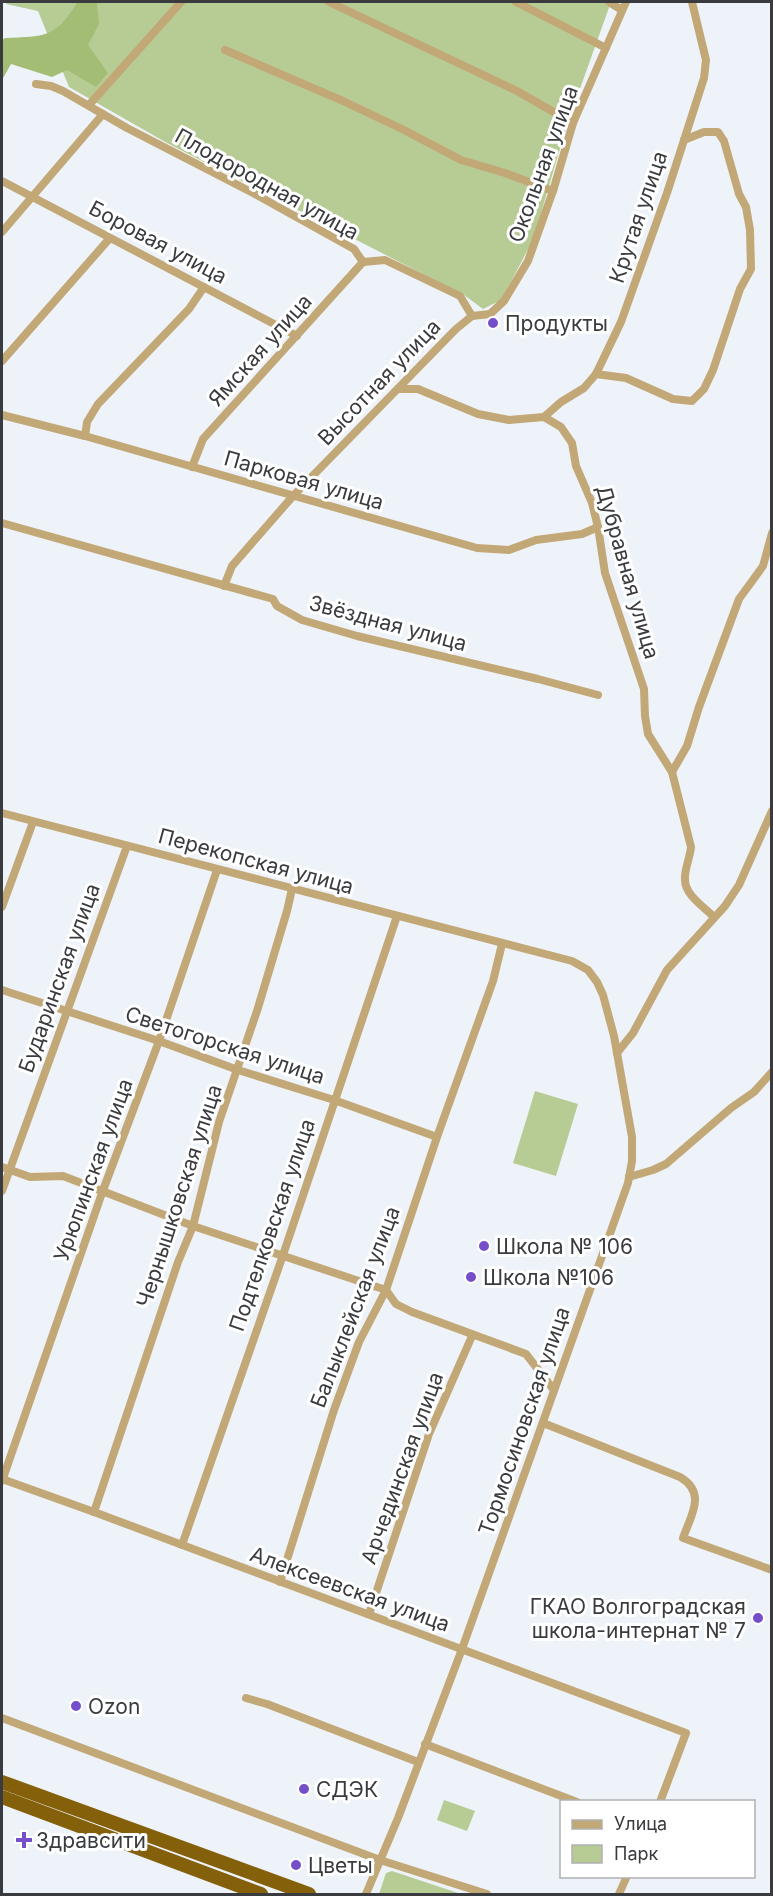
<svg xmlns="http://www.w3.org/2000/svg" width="773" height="1896" font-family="Inter,sans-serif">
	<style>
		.green { fill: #b7cc94 }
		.forest { fill: #a4bd75 }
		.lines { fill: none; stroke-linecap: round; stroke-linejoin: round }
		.minor { stroke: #c3a877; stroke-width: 8 }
		.trunk { stroke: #84600a; stroke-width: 14 }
		.poi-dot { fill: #754fc9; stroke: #fff; stroke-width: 2 }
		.labels { text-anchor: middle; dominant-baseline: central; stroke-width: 6; stroke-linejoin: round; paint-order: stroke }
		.street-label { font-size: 21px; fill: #393b3e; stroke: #fff }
		.poi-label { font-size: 21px; fill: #393b3e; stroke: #fff; text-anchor: start }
	</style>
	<rect width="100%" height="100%" fill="#eef3f9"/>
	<g class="green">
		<polygon points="8,2 611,2 567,125 533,240 501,300 483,309 464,295 167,143 69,87 38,11 6,4"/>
		<polygon points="535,1091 578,1104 556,1176 513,1163"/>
		<polygon points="444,1800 475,1811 467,1831 437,1820"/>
		<polygon points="392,1871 461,1894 379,1894 386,1873"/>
	</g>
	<path class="forest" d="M77,3L97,2L99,24L88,45L108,73L96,87L67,70L52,77L11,64L2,80V40L5,38C45,36 54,39 77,3Z"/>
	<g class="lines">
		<g class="minor">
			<polyline points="329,2 517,91 573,123"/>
			<polyline points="516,2 606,48"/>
			<polyline points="609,2 622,10"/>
			<polyline points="225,50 343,101 404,130 461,160 505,173 553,191"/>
			<polyline points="36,84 51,86 63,91 127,128 255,194 354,249 363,262 385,260 460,296 472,316"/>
			<polyline points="89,105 181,2"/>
			<polyline points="2,181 297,336"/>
			<polyline points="2,232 103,114"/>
			<polyline points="472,316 490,314 504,301 528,261 553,191 573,123 626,2"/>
			<polyline points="2,361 110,238"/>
			<polyline points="596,374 626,378 673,399 692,401 704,389 713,370 740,289 751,269 750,230 746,207 739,194 724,141 718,132 704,132 684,140"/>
			<path d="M398,389H418L478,414L509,420L544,417L561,427L572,443L576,466L592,503L598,527L605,573L644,689L645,716L648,734L672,772L691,847C690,858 684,870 685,880C685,895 704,907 714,917"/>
			<polyline points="2,415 85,436 477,548 509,550 536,540 582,534 598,527"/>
			<polyline points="544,417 561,402 584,388 596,374 621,322 667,193 704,78 706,60 692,2"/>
			<polyline points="85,436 87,422 98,404 189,309 204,287"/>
			<polyline points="192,467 203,439 363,262"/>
			<polyline points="2,523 273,599 277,606 302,620 357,636 538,679 598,695"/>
			<polyline points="224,586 232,566 293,496 456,329 472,316"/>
			<polyline points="672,772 687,746 699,707 739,599 763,566 772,533"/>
			<polyline points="2,813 572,961 588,970 597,982 603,995 614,1036 632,1137 632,1161 628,1183 462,1649 398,1818 366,1894"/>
			<polyline points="2,907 33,822"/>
			<polyline points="2,990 159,1041 238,1070 334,1100 437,1137"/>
			<polyline points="617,1053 633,1033 667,970 725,906 739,885 772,811"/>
			<polyline points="2,1167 30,1177 63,1176 193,1226 386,1290 396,1304 412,1312 526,1354 554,1390"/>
			<polyline points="629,1177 653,1170 666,1164 731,1108 754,1092 772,1072"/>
			<polyline points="2,1191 127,846"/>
			<path d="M543,1423L680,1477C707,1493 691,1515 683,1538L772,1570"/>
			<polyline points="2,1479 94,1512 686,1733 660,1802"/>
			<polyline points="2,1481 102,1193 159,1041 217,870"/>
			<polyline points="94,1512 178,1262 193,1226 219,1122 257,1011 287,911 292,889"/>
			<polyline points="182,1545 283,1255 397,916"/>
			<polyline points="280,1582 334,1410 359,1342 386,1290 437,1137 493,981 502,944"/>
			<polyline points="369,1614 429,1434 472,1336"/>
			<polyline points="246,1698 267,1704 418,1762"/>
			<polyline points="2,1718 380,1860 487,1894"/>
			<polyline points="425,1744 577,1802"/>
			<polyline points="619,1894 627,1876"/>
		</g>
		<g class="trunk">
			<polyline points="2,1782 309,1894"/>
			<polyline points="2,1797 261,1894"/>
		</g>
	</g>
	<g class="poi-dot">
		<circle cx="493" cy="323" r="6"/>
		<circle cx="484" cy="1246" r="6"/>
		<circle cx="471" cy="1277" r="6"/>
		<circle cx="758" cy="1618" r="6"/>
		<circle cx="76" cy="1706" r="6"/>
		<circle cx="304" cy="1789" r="6"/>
		<path d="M21 1831h6v6h6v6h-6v6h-6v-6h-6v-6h6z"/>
		<circle cx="296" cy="1865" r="6"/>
	</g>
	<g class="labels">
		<g class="street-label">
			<text transform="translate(543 164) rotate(-70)">Окольная улица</text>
			<text transform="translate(267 184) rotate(29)">Плодородная улица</text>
			<text transform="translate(638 217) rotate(-71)">Крутая улица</text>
			<text transform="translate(158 242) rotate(28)">Боровая улица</text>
			<text transform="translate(260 350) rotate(-48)">Ямская улица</text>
			<text transform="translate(379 382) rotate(-46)">Высотная улица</text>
			<text transform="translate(304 480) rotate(16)">Парковая улица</text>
			<text transform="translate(628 572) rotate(74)">Дубравная улица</text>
			<text transform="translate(388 623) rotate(15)">Звёздная улица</text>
			<text transform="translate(256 861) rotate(15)">Перекопская улица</text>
			<text transform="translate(59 978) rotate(-70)">Бударинская улица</text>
			<text transform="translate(225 1045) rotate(18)">Светогорская улица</text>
			<text transform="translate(93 1170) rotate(-70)">Урюпинская улица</text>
			<text transform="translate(179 1196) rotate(-72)">Чернышковская улица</text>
			<text transform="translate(272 1225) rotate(-71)">Подтелковская улица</text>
			<text transform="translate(355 1307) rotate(-69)">Балыклейская улица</text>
			<text transform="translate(524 1421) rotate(-71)">Тормосиновская улица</text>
			<text transform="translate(402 1468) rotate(-70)">Арчединская улица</text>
			<text transform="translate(350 1589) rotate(20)">Алексеевская улица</text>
		</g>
		<g class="poi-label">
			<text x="505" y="323">Продукты</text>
			<text x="496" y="1246">Школа № 106</text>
			<text x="483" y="1277">Школа №106</text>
			<text x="746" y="1606" text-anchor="end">ГКАО Волгоградская<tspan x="746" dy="24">школа-интернат № 7</tspan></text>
			<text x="88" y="1706">Ozon</text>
			<text x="316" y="1789">СДЭК</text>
			<text x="36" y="1840">Здравсити</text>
			<text x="308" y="1865">Цветы</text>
		</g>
	</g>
	<rect width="773" height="1896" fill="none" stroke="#393b3e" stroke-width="6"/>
	<rect x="560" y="1800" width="195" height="78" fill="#ffffff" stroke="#b0b1b2" stroke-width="1.5"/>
	<rect x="572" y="1820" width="30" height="9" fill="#c3a877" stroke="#b0b1b2" stroke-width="1.5"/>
	<text x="614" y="1830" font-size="18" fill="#393b3e">Улица</text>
	<rect x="572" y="1845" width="30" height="18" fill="#b7cc94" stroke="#b0b1b2" stroke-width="1.5"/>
	<text x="614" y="1860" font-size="18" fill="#393b3e">Парк</text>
</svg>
